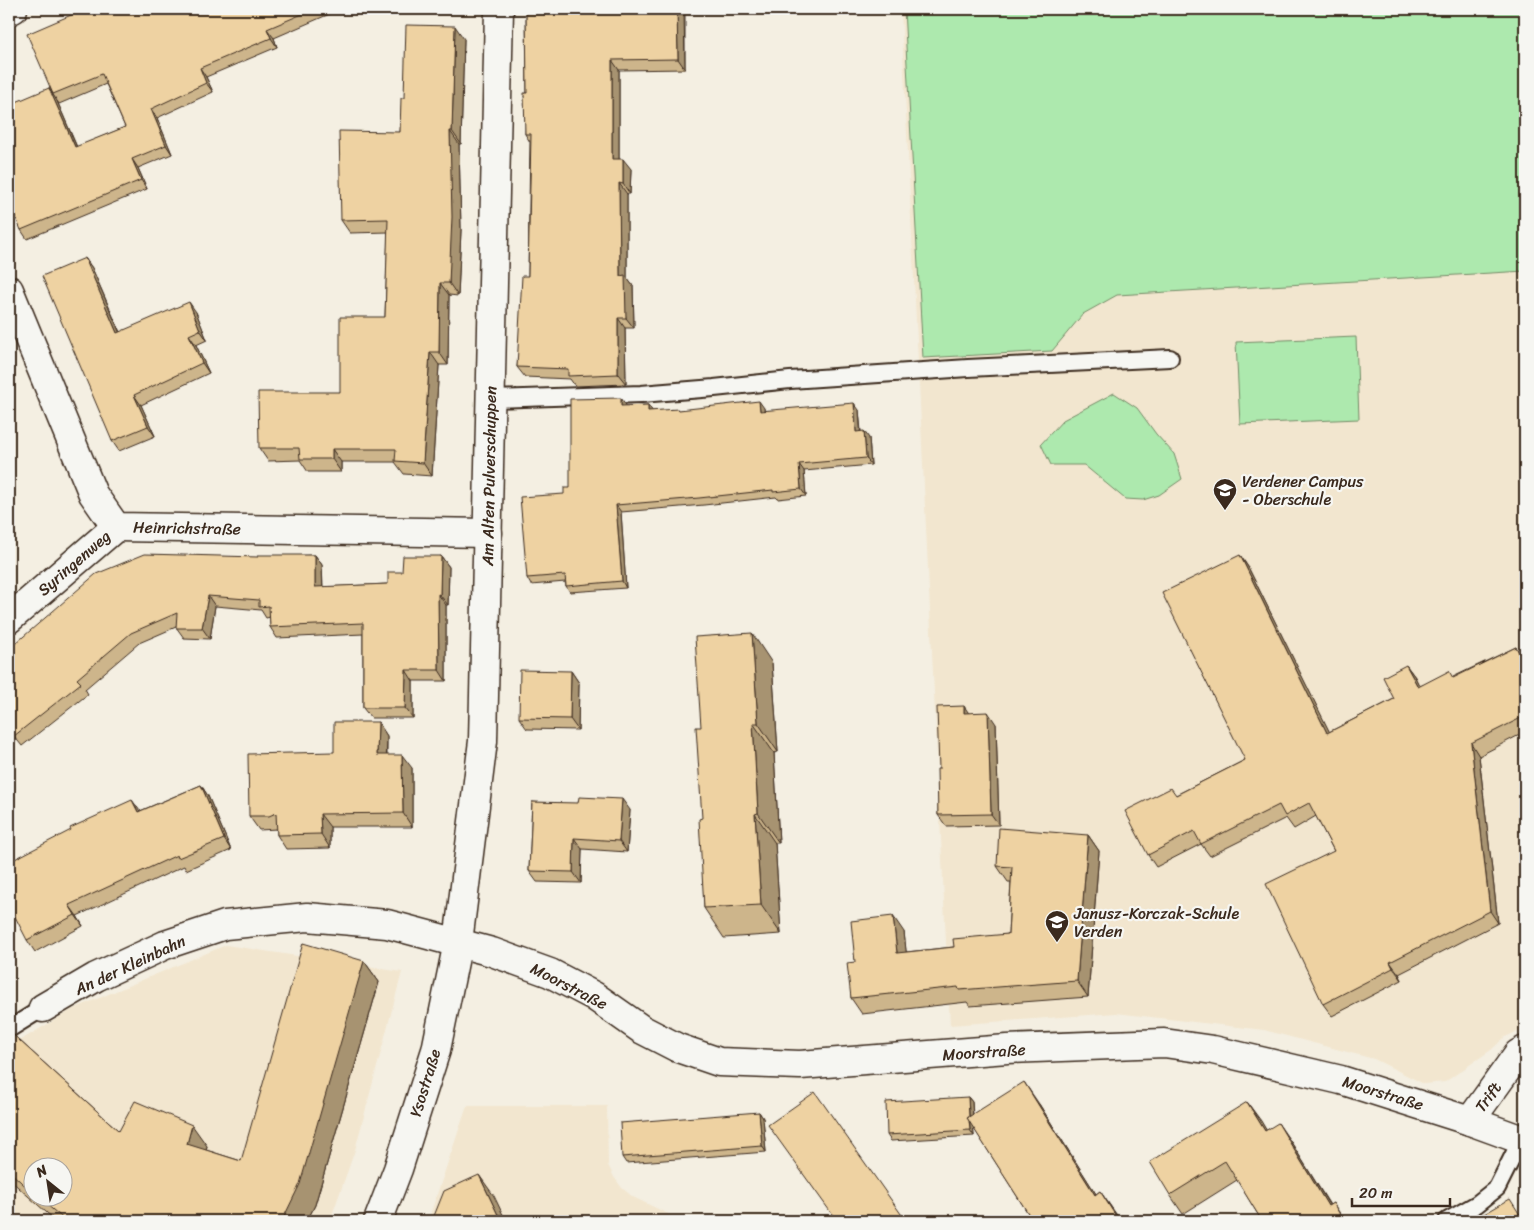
<svg xmlns="http://www.w3.org/2000/svg" width="1534" height="1230" font-family="Sriracha,sans-serif">
	<style>
		.built { fill: #f2e6cf; fill-rule: evenodd }
		.green { fill: #ade9ae; stroke: #748a66 }
		.lines { fill: none; stroke-linecap: round; stroke-linejoin: round }
		.service-casing { stroke: #3b2a1e; stroke-width: 20 }
		.minor-casing { stroke: #3b2a1e; stroke-width: 31 }
		.service { stroke: #f6f6f2; stroke-width: 16 }
		.minor { stroke: #f6f6f2; stroke-width: 28 }
		.wall { fill: #cdb58b; stroke: #3b2a1e; fill-rule: evenodd }
		.shaded-wall { fill: #a79371; stroke: #3b2a1e }
		.building { fill: #eed2a2; stroke: #3b2a1e }
		.labels { text-anchor: middle; dominant-baseline: central; stroke-width: 4.5; stroke-linejoin: round; paint-order: stroke }
		.street-label { font-size: 16px; fill: #3b2a1e; stroke: #f6f6f2 }
		.poi-label { font-size: 16px; fill: #3b2a1e; stroke: #f6f6f2; text-anchor: start }
	</style>
	<rect width="100%" height="100%" fill="#f4efe2"/>
	<filter id="ink" filterUnits="userSpaceOnUse"><feTurbulence type="fractalNoise" baseFrequency=".02" numOctaves="2"/><feDisplacementMap in="SourceGraphic" scale="10" xChannelSelector="R" yChannelSelector="G"/><feConvolveMatrix kernelMatrix="1 2 1 2 8 2 1 2 1" color-interpolation-filters="sRGB"/></filter>
	<g filter="url(#ink)">
		<g class="built">
			<polygon points="901,9 1525,9 1525,1028 1505,1037 1491,1050 1445,1082 1424,1084 1374,1059 1264,1030 1116,1013 950,1025"/>
			<path d="M226,945L402,972L355,1150L330,1221H9V1047L73,1009ZM32,1168H62V1198H32Z"/>
			<polygon points="467,1106 607,1106 608,1165 614,1177 622,1188 633,1197 683,1221 428,1221"/>
		</g>
		<g class="green">
			<polygon points="904,9 1525,9 1525,271 1117,295 1083,314 1052,351 923,358"/>
			<polygon points="1356,337 1359,419 1240,424 1236,342"/>
			<polygon points="1114,393 1137,408 1156,434 1174,454 1182,479 1159,495 1143,500 1125,499 1084,465 1051,465 1041,444 1063,420"/>
		</g>
		<g class="lines">
			<g class="service-casing">
				<g id="service">
					<polyline points="491,399 641,394 714,388 790,380 968,368 1170,358"/>
					<polyline points="9,1029 43,1008"/>
					<polyline points="1447,1221 1477,1204 1497,1188 1521,1140"/>
				</g>
			</g>
			<g class="minor-casing">
				<g id="minor">
					<polyline points="9,11 13,9"/>
					<polyline points="9,290 93,494 116,527 488,533"/>
					<polyline points="9,619 116,527"/>
					<polyline points="43,1008 96,977 165,945 225,925 307,917 387,924 492,952 550,973 594,996 641,1029 678,1048 719,1062 800,1065 1007,1049 1164,1043 1213,1050 1341,1080 1470,1121 1525,1141"/>
					<polyline points="1470,1121 1518,1054 1525,1050"/>
					<polyline points="378,1221 398,1169 436,1050 458,942 483,741 499,9"/>
				</g>
			</g>
			<use href="#service" class="service"/>
			<use href="#minor" class="minor"/>
		</g>
		<g class="wall">
			<path d="M85,9H341L274,38L277,47L206,77L213,92L157,118L172,154L138,168L147,189L27,239L21,230L49,88ZM106,84L125,127L77,147L57,101L59,104Z"/>
			<polygon points="526,9 696,9 685,9 685,69 619,70 619,159 631,169 630,194 627,194 627,278 633,286 634,328 625,328 626,384 575,386 570,379 525,377 517,367 528,276 530,142 525,134 527,93"/>
			<polygon points="464,39 461,144 459,144 461,230 458,296 449,295 448,365 439,365 432,476 404,474 395,462 341,462 341,472 308,472 300,460 268,461 259,448 340,392 385,317 388,232 350,233 341,220 400,132 404,98"/>
			<polygon points="85,258 92,268 120,332 196,312 207,340 196,345 209,373 141,405 155,436 119,451 112,441"/>
			<polygon points="621,398 626,406 648,405 652,411 764,408 764,411 859,410 861,431 869,438 871,465 804,471 806,496 778,499 776,497 704,505 621,512 626,588 570,592 566,586 565,582 531,585 527,578 564,494 570,488"/>
			<polygon points="315,555 322,565 323,587 388,584 402,572 441,556 449,567 448,605 446,605 446,681 413,681 413,718 371,718 363,708 363,634 277,638 270,627 270,617 266,618 261,610 215,606 210,639 184,638 176,627 139,643 85,689 88,694 22,746 9,730 9,662 13,659 9,653 258,557"/>
			<polygon points="1240,555 1248,567 1329,732 1394,699 1406,665 1415,677 1419,686 1453,677 1516,647 1523,657 1525,656 1525,732 1479,756 1498,923 1399,974 1402,980 1332,1016 1323,1004 1334,851 1316,816 1294,829 1286,818 1210,856 1201,844 1156,867 1148,855 1176,795 1245,760"/>
			<polygon points="772,663 778,752 774,753 779,843 775,843 781,934 724,938 704,908 701,727"/>
			<polygon points="571,671 579,683 578,730 527,729 519,718"/>
			<polygon points="969,713 996,724 999,825 946,826 938,815 939,769"/>
			<polygon points="378,722 387,736 387,755 412,768 412,827 330,827 330,848 286,849 277,835 277,829 259,830 249,816 334,752"/>
			<polygon points="201,785 208,796 231,850 186,870 184,866 77,916 83,926 35,952 27,940 140,811"/>
			<polygon points="532,802 630,810 627,852 582,849 581,883 537,882 529,871"/>
			<polygon points="1088,835 1099,851 1088,997 970,1006 967,1002 862,1014 851,998 855,962 904,932 906,952 954,947 1008,934 1011,882 1008,882 997,866"/>
			<path d="M364,961L379,982L315,1205L307,1221H56L9,1179V1031L119,1131L207,1146L206,1150L241,1161ZM32,1168L62,1198H32Z"/>
			<polygon points="968,1097 972,1102 973,1115 1039,1104 1096,1194 1100,1191 1121,1221 1033,1221 973,1127 974,1136 891,1141 887,1135"/>
			<polygon points="1247,1102 1266,1130 1291,1142 1330,1205 1333,1203 1345,1221 1262,1221 1237,1180 1183,1214 1170,1195"/>
			<polygon points="759,1112 763,1118 766,1152 626,1163 622,1157"/>
		</g>
		<g class="shaded-wall">
			<polygon points="677,9 684,9 685,69 678,59"/>
			<polygon points="455,26 464,39 461,144 452,131"/>
			<polygon points="267,29 274,38 277,47 271,38"/>
			<polygon points="612,60 619,70 619,169 612,159"/>
			<polygon points="200,68 206,77 213,92 206,83"/>
			<polygon points="49,88 57,101 81,157 75,147"/>
			<polygon points="151,109 157,118 172,154 166,145"/>
			<polygon points="450,131 459,144 461,230 458,296 449,283"/>
			<polygon points="132,159 138,168 147,189 141,180"/>
			<polygon points="623,159 631,169 630,194 623,184"/>
			<polygon points="619,183 627,194 627,278 633,286 634,328 626,318 620,276"/>
			<polygon points="85,258 92,268 124,343 117,333"/>
			<polygon points="440,283 449,295 448,365 439,352"/>
			<polygon points="189,302 196,312 207,340 200,330"/>
			<polygon points="618,318 625,328 626,384 618,374"/>
			<polygon points="189,335 196,345 209,373 202,363"/>
			<polygon points="430,352 439,365 432,476 423,463"/>
			<polygon points="134,395 141,405 155,436 148,426"/>
			<polygon points="621,398 626,405 626,413 621,406"/>
			<polygon points="759,401 764,408 765,418 760,411"/>
			<polygon points="854,403 859,410 861,439 856,432"/>
			<polygon points="648,405 653,412 648,411"/>
			<polygon points="864,431 869,438 871,465 866,458"/>
			<polygon points="332,449 341,462 341,472 332,459"/>
			<polygon points="799,464 804,471 806,496 801,489"/>
			<polygon points="616,505 621,512 626,588 622,581"/>
			<polygon points="315,555 322,565 323,598 315,587"/>
			<polygon points="1240,555 1248,567 1336,745 1327,733"/>
			<polygon points="441,556 449,567 448,605 440,595"/>
			<polygon points="438,594 446,605 446,681 439,670"/>
			<polygon points="208,596 215,606 210,639 202,628"/>
			<polygon points="752,633 772,663 778,752 758,723"/>
			<polygon points="1406,665 1415,677 1426,699 1418,687"/>
			<polygon points="406,670 413,681 413,718 405,708"/>
			<polygon points="571,671 579,683 578,730 570,719"/>
			<polygon points="964,706 972,718 964,713"/>
			<polygon points="988,712 996,724 999,825 991,814"/>
			<polygon points="378,722 387,736 386,768 377,755"/>
			<polygon points="753,723 774,753 779,843 758,813"/>
			<polygon points="1471,743 1479,756 1498,923 1490,911"/>
			<polygon points="402,755 412,768 412,827 403,813"/>
			<polygon points="201,785 208,796 231,850 224,839"/>
			<polygon points="622,799 630,810 627,852 619,841"/>
			<polygon points="132,800 140,811 138,812"/>
			<polygon points="320,814 330,827 330,848 321,834"/>
			<polygon points="755,814 775,843 781,934 761,905"/>
			<polygon points="1088,835 1099,851 1088,997 1077,981"/>
			<polygon points="574,838 582,849 581,883 573,872"/>
			<polygon points="69,905 77,916 83,926 75,915"/>
			<polygon points="893,916 904,932 908,968 897,953"/>
			<polygon points="364,961 379,982 315,1205 307,1221 282,1221"/>
			<polygon points="1390,962 1399,974 1402,980 1393,968"/>
			<polygon points="1024,1082 1039,1104 1110,1216 1095,1195"/>
			<polygon points="968,1097 972,1102 974,1136 970,1130"/>
			<polygon points="1247,1102 1261,1121 1278,1150 1265,1131"/>
			<polygon points="759,1112 763,1118 766,1152 762,1146"/>
			<polygon points="1278,1123 1291,1142 1339,1221 1328,1206"/>
			<polygon points="192,1125 207,1146 202,1165 187,1144"/>
			<polygon points="479,1175 494,1196 506,1221 498,1215"/>
			<polygon points="1100,1191 1115,1213 1121,1221 1119,1221"/>
		</g>
		<g class="building">
			<polygon points="85,9 205,9 205,10 209,9 314,9 267,29 271,38 200,68 206,83 151,109 166,145 132,159 141,180 21,230 9,202 9,175 13,173 9,163 9,105 49,88 75,147 125,127 102,74 53,94 27,34"/>
			<polygon points="526,9 677,9 678,59 612,60 612,159 623,159 623,184 619,183 620,276 625,275 626,318 618,318 618,374 568,376 568,369 517,367 522,276 528,276 531,134 525,134 524,93 527,93"/>
			<polygon points="406,25 455,26 452,131 450,131 452,217 449,283 440,283 439,352 430,352 423,463 395,461 396,449 332,449 332,459 300,459 299,448 259,448 258,392 340,392 340,317 385,317 388,219 341,220 339,131 400,132 401,98 404,98"/>
			<polygon points="85,258 117,333 189,302 200,330 189,335 202,363 134,395 148,426 112,441 42,276"/>
			<polygon points="621,398 621,406 648,405 648,411 678,409 679,410 759,401 760,411 854,403 856,432 864,431 866,458 799,464 801,489 773,492 773,490 699,498 616,505 622,581 566,586 565,575 527,578 520,497 564,494 564,488 570,488 570,399"/>
			<polygon points="145,554 258,557 258,555 315,555 315,587 388,584 388,572 402,572 403,556 441,556 440,595 438,594 439,670 406,670 405,708 363,708 363,623 270,627 269,606 259,607 259,600 208,596 202,628 176,628 177,613 131,633 77,679 81,683 14,736 9,729 9,662 14,658 9,653 9,649 96,574"/>
			<polygon points="1240,555 1327,733 1394,699 1383,677 1406,665 1418,687 1449,671 1453,678 1516,647 1522,658 1525,656 1525,716 1471,743 1490,911 1390,962 1393,968 1323,1004 1266,884 1334,851 1309,803 1285,816 1279,805 1201,844 1194,831 1148,855 1125,811 1171,788 1176,795 1245,760 1162,593"/>
			<polygon points="752,633 758,723 753,723 758,813 755,814 761,905 704,908 699,819 702,818 696,727 701,727 695,637"/>
			<polygon points="520,670 571,671 570,719 519,718"/>
			<polygon points="964,706 964,713 988,712 991,814 938,815 937,769 939,769 937,707"/>
			<polygon points="334,722 378,722 377,755 402,755 403,813 320,814 321,834 277,835 276,813 269,816 249,816 248,754 334,752"/>
			<polygon points="201,785 224,839 178,858 177,855 69,905 75,915 27,940 9,905 9,862 71,830 70,828 132,800 138,812"/>
			<polygon points="579,797 622,799 619,841 574,838 573,872 529,871 532,802 578,803"/>
			<polygon points="999,828 1088,835 1077,981 959,990 958,987 851,998 847,963 855,962 851,921 893,916 897,953 954,947 953,939 1008,934 1012,867 997,866"/>
			<polygon points="303,943 364,961 300,1184 282,1221 66,1221 39,1198 62,1198 62,1168 32,1168 32,1192 9,1171 9,1031 119,1131 135,1101 192,1125 187,1144 241,1161"/>
			<polygon points="1024,1082 1095,1195 1100,1191 1119,1221 1033,1221 967,1118"/>
			<polygon points="815,1092 906,1221 837,1221 768,1125"/>
			<polygon points="968,1097 969,1117 967,1118 969,1121 970,1130 887,1135 886,1102"/>
			<polygon points="1247,1102 1265,1131 1278,1123 1328,1206 1333,1203 1344,1221 1262,1221 1225,1161 1170,1195 1150,1162"/>
			<polygon points="759,1112 762,1146 622,1157 620,1123"/>
			<polygon points="479,1175 498,1215 514,1221 432,1221 444,1191"/>
			<polygon points="1510,1199 1524,1221 1472,1221"/>
		</g>
	</g>
	<defs>
		<g id="school-pin" transform="scale(1.25)"><path d="M0 17L-7.5 6A9.5 9.5 0 1 1 7.5 6Z" fill="#3b2a1e" stroke="#f6f6f2"/><path d="M0-5L7-2L0 1L-7-2ZM-4 1L0 2.5L4 1V4Q0 6-4 4Z" fill="#fff"/></g>
	</defs>
	<g fill-rule="evenodd">
		<use href="#school-pin" x="1225" y="490"/>
		<use href="#school-pin" x="1057" y="922"/>
	</g>
	<g class="labels">
		<g class="street-label">
			<text transform="translate(489 476) rotate(-89)">Am Alten Pulverschuppen</text>
			<text transform="translate(187 528) rotate(1)">Heinrichstraße</text>
			<text transform="translate(74 563) rotate(-41)">Syringenweg</text>
			<text transform="translate(130 965) rotate(-25)">An der Kleinbahn</text>
			<text transform="translate(569 986) rotate(27)">Moorstraße</text>
			<text transform="translate(984 1052) rotate(-4)">Moorstraße</text>
			<text transform="translate(425 1083) rotate(-73)">Ysostraße</text>
			<text transform="translate(1383 1093) rotate(17)">Moorstraße</text>
			<text transform="translate(1488 1097) rotate(-54)">Trift</text>
		</g>
		<g class="poi-label">
			<text x="1242" y="481">Verdener Campus<tspan x="1242" dy="18">- Oberschule</tspan></text>
			<text x="1074" y="913">Janusz-Korczak-Schule<tspan x="1074" dy="18">Verden</tspan></text>
		</g>
	</g>
	<rect width="1534" height="1230" fill="none" stroke="#f6f6f2" stroke-width="30"/>
	<rect x="15" y="15" width="1504" height="1200" fill="none" stroke="#3b2a1e" stroke-width="2" filter="url(#ink)"/>
	<g transform="translate(48 1182) rotate(330)"><circle r="24" fill="#f6f6f2" stroke="#aba49d"/>
	<path d="M0-4L9 19L0 12L-9 19Z" fill="#3b2a1e"/>
	<text y="-8" font-size="14" font-weight="bold" text-anchor="middle" fill="#3b2a1e">N</text>
	</g>
	<path d="M1352 1198v8h98v-8" fill="none" stroke="#3b2a1e" stroke-width="2.5"/>
	<text x="1359" y="1198" font-size="15" fill="#3b2a1e" stroke="#f6f6f2" stroke-width="4" paint-order="stroke">20 m</text>
</svg>
